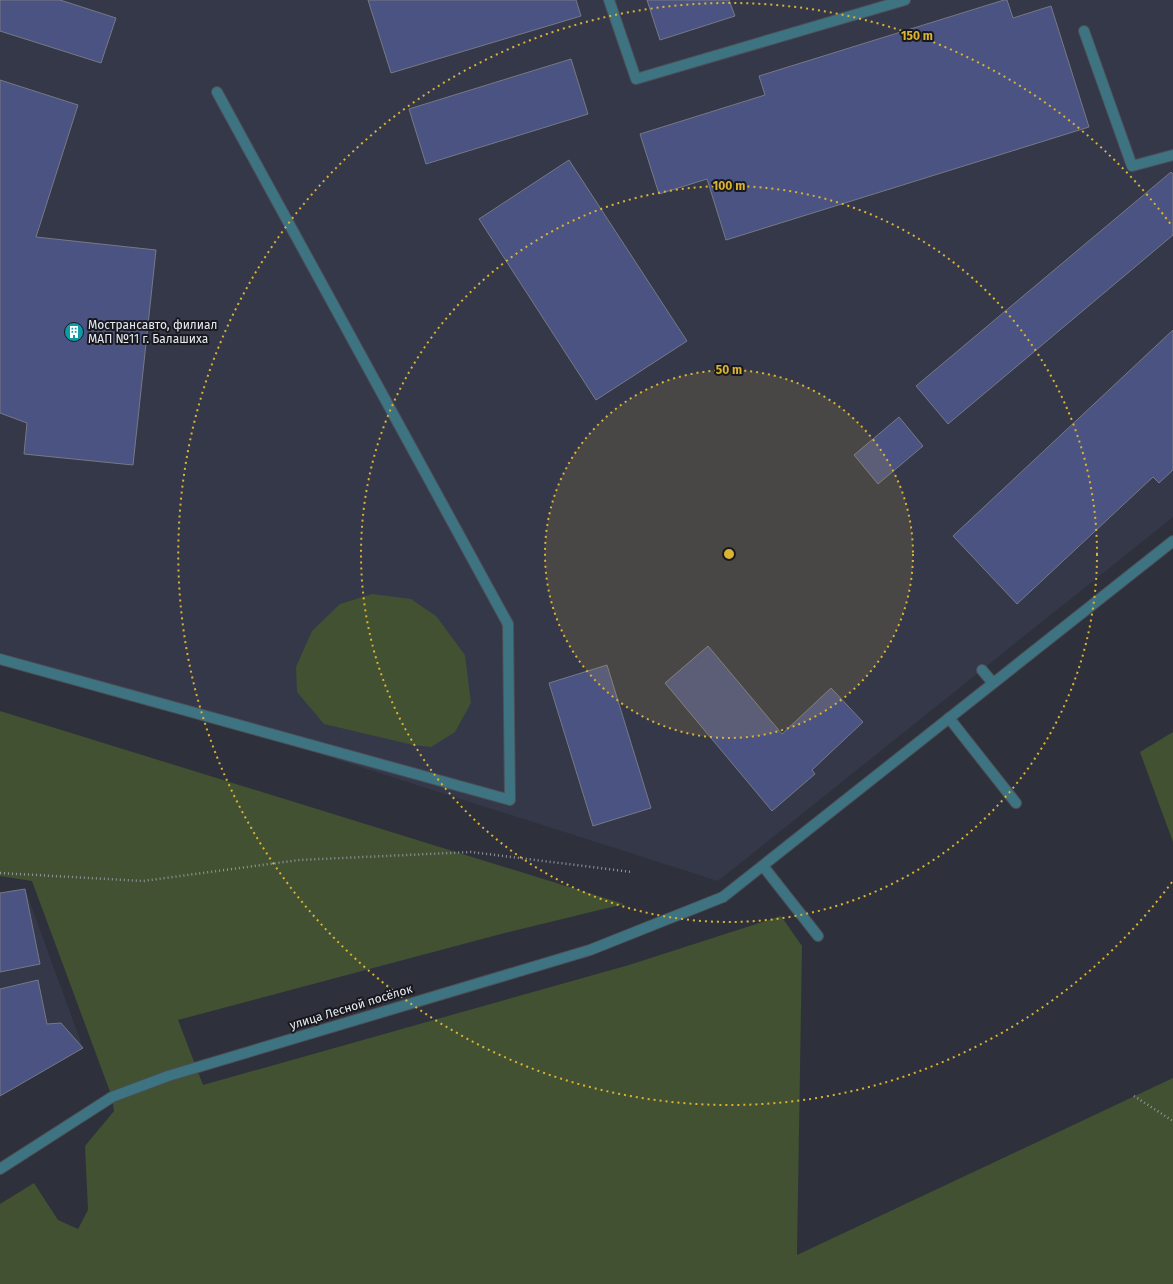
<svg xmlns="http://www.w3.org/2000/svg" width="1173" height="1284" font-family="'Fira Sans',sans-serif">
	<style>
		.built { fill: #353848 }
		.green { fill: #415132 }
		.building { fill: #4a5381; stroke: #767985 }
		.lines { fill: none; stroke-linecap: round; stroke-linejoin: round }
		.lane-casing { stroke: #4c4f58; stroke-width: 12 }
		.street-casing { stroke: #4c4f58; stroke-width: 12 }
		.path { stroke: #94969e; stroke-width: 2.5; stroke-dasharray: 1 3; stroke-linecap: butt }
		.lane { stroke: #3e7482; stroke-width: 10 }
		.street { stroke: #3e7482; stroke-width: 10 }
		.ring { fill: none; stroke: #dbb333; stroke-width: 2; stroke-dasharray: 2 4 }
		.labels { text-anchor: middle; dominant-baseline: central; stroke-width: 4; stroke-linejoin: round; paint-order: stroke }
		.poi-label { font-size: 12px; fill: #e8eaf1; stroke: #18191e; text-anchor: start }
		.street-label { font-size: 12px; fill: #e8eaf1; stroke: #18191e }
		.centre { fill: #dbb333; stroke: #18191e; stroke-width: 2 }
		.ring-label { font-size: 12px; text-anchor: middle; font-weight: bold; fill: #dbb333; stroke: #18191e; stroke-width: 4; stroke-linejoin: round; paint-order: stroke }
	</style>
	<rect width="100%" height="100%" fill="#2e313b"/>
	<g class="built">
		<polygon points="0,0 1173,0 1173,517 718,881 0,652"/>
		<polygon points="25,889 83,1048 0,1096 0,893"/>
	</g>
	<g class="green">
		<polygon points="372,594 411,599 436,616 465,655 471,703 455,732 431,747 413,745 324,724 297,692 296,667 312,631 340,604"/>
		<polygon points="0,711 624,904 497,935 178,1020 203,1085 629,965 781,916 802,946 797,1255 1173,1078 1173,1284 0,1284 0,1204 34,1183 58,1220 78,1229 88,1210 85,1146 114,1111 112,1097 32,881 0,876"/>
		<polygon points="1173,732 1173,842 1140,752"/>
	</g>
	<g class="building">
		<polygon points="0,0 60,0 116,18 101,63 0,31"/>
		<polygon points="368,0 576,0 581,16 391,73"/>
		<polygon points="647,0 729,0 735,16 660,40"/>
		<polygon points="1004,0 1007,0 1013,18 1051,6 1089,127 726,240 707,179 659,194 640,134 765,95 759,76"/>
		<polygon points="571,59 588,114 426,164 409,109"/>
		<polygon points="0,80 78,105 36,237 156,250 133,465 24,454 27,423 0,413"/>
		<polygon points="569,160 687,341 596,400 479,219"/>
		<polygon points="1171,172 1173,174 1173,235 948,424 916,386"/>
		<polygon points="1173,330 1173,470 1159,483 1153,477 1017,604 953,536"/>
		<polygon points="899,417 923,446 878,484 854,455"/>
		<polygon points="708,646 782,734 831,688 863,722 812,770 815,774 772,811 665,683"/>
		<polygon points="607,665 651,808 593,826 549,683"/>
		<polygon points="25,889 40,964 0,972 0,893"/>
		<polygon points="38,980 47,1024 61,1023 83,1048 0,1096 0,989"/>
	</g>
	<g class="lines">
		<g class="lane-casing">
			<g id="lane">
				<polyline points="609,0 636,79 905,0"/>
				<polyline points="1084,31 1132,166 1173,155"/>
				<polyline points="0,659 510,800 508,624 217,92"/>
				<polyline points="982,670 993,683"/>
				<polyline points="949,718 1016,803"/>
				<polyline points="763,866 818,936"/>
				<polyline points="723,897 1173,541"/>
			</g>
		</g>
		<g class="street-casing">
			<polyline id="street" points="0,1169 112,1097 168,1076 590,950 723,897"/>
		</g>
		<g class="path">
			<polyline points="0,873 143,881 299,860 471,852 632,872"/>
			<polyline points="1134,1096 1173,1121"/>
		</g>
		<use href="#lane" class="lane"/>
		<use href="#street" class="street"/>
	</g>
	<circle cx="729" cy="554" r="184" fill="#dbb333" fill-opacity=".12"/>
	<g class="ring">
		<circle cx="729" cy="554" r="184"/>
		<circle cx="729" cy="554" r="368"/>
		<path d="M1172 882A551 551 0 1 1 1172 226"/>
	</g>
	<defs>
		<g id="building-disc" transform="scale(1)"><circle r="9.5" fill="#0f9aa8" stroke="#18191e"/><path d="M-4-6H4V6H1V3H-1V6H-4ZM-2.5-4.3h1.7v1.8h-1.7ZM.8-4.3h1.7v1.8H.8ZM-2.5-1h1.7V.8h-1.7ZM.8-1h1.7V.8H.8Z" fill="#fff"/></g>
	</defs>
	<g fill-rule="evenodd">
		<use href="#building-disc" x="74" y="332"/>
	</g>
	<g class="labels">
		<g class="poi-label">
			<text x="88" y="325">Мострансавто, филиал<tspan x="88" dy="14">МАП №11 г. Балашиха</tspan></text>
		</g>
		<g class="street-label">
			<text transform="translate(351 1007) rotate(-17)">улица Лесной посёлок</text>
		</g>
	</g>
	<circle cx="729" cy="554" r="6" class="centre"/>
	<g class="ring-label">
		<text x="917" y="40">150 m</text>
		<text x="729" y="190">100 m</text>
		<text x="729" y="374">50 m</text>
	</g>
</svg>
